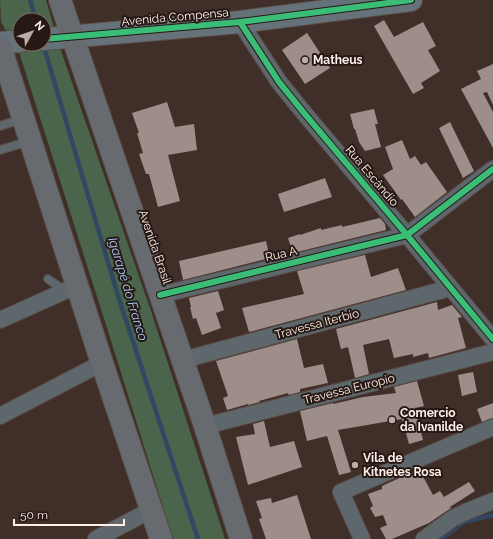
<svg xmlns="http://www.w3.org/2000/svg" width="493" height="539" font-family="Raleway,sans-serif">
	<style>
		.forest { fill: #4a654c; fill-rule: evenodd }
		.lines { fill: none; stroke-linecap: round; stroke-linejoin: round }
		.stream { stroke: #314863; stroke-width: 4.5 }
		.building { fill: #9e8e89 }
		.lane-casing { stroke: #594b46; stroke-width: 10 }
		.street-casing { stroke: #594b46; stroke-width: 18 }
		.secondary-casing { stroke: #594b46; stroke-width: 24 }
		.highway-casing { stroke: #594b46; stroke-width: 24 }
		.lane { stroke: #5e676c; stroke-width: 8 }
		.street { stroke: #5e676c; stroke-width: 16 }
		.secondary { stroke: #667279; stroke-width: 22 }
		.highway { stroke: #676b70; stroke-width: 22 }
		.cycleway-casing { stroke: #261813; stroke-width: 8 }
		.cycleway { stroke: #3abd76; stroke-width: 6 }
		.poi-dot { fill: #bcaca6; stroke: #261813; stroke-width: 1.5 }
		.labels { text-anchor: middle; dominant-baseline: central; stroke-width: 4; stroke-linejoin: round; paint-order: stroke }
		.street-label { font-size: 12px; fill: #ffefe9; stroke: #261813 }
		.poi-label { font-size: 12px; font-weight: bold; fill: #ffefe9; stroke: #261813; text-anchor: start }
		.water-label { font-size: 13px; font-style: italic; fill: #a7ccf8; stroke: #261813 }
	</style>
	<rect width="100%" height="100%" fill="#402f29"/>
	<path class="forest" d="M0,0H46L60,48L151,311L225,539H173L107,328L19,52L1,22ZM20,20H44V44H20Z"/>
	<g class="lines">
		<g class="stream">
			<polyline points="30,0 36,20"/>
			<polyline points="43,44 119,299 198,539"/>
			<polyline points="441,539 464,522 493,515"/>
		</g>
	</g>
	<g class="building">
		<polygon points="384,20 394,37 423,22 436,46 428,50 440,71 421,83 424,88 413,94 374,26"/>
		<polygon points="307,33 330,68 305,84 282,50"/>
		<polygon points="493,64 493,105 487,92 483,93 493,112 493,148 461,89 481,79 477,71"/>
		<polygon points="167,102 175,127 194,124 197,150 168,155 180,201 158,207 149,174 146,174 139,154 143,153 137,133 139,133 132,113"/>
		<polygon points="374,109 378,124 375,124 381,147 365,151 359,142 355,129 354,129 350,114"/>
		<polygon points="450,122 474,171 463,178 439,128"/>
		<polygon points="402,140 410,159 415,156 421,165 426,162 447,192 415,217 402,199 401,200 383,175 393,169 385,147"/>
		<polygon points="325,178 332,197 284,212 278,194"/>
		<polygon points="380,218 385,224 386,230 293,253 288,238 300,234 300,235 321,228 321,230 342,225 342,227"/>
		<polygon points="266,241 270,258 183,280 179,261"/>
		<polygon points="365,255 371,277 398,268 406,290 249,332 242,308 304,294 297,271"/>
		<polygon points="218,291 224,310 216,313 221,328 202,335 196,318 193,319 190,307 191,307 189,298"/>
		<polygon points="437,302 438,310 452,305 462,317 458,318 466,348 429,358 428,353 413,357 413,354 394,358 389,339 363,345 369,374 355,378 348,347 341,349 336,329"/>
		<polygon points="297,339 304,368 323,364 328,383 300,389 300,392 289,395 288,393 259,401 260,402 248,405 248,404 227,410 223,398 228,396 216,361"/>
		<polygon points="473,372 477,392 462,396 458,375"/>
		<polygon points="417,381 424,406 415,408 423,440 409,444 402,419 338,430 351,472 339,475 327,436 307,441 300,411 333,403 333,404 363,397 396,393 394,387"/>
		<polygon points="493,403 493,418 482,422 477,409"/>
		<polygon points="264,421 270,447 294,441 302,467 248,485 236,437 255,434 253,424"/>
		<polygon points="419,469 433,495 440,491 444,497 469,482 475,491 450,507 451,508 429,523 392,539 386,539 380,528 387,525 383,515 375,517 370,508 373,506 368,494 382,489 382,486"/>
		<polygon points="297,495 311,539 266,539 259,519 262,518 256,501 271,498 272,503"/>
	</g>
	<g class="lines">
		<g class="lane-casing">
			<g id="lane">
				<polyline points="0,126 22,119"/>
				<polyline points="0,150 30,141"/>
				<polyline points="48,279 65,291"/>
			</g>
		</g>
		<g class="street-casing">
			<g id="street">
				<polyline points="240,22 279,82 304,113 407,235 493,339"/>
				<polyline points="160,295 407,235 493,169"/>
				<polyline points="0,320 76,286"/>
				<polyline points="183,360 450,288"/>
				<polyline points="0,416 102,363"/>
				<polyline points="205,426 493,352"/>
				<polyline points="96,539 151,510"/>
				<polyline points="362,539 341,492 493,427"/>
				<polyline points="424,539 453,518 468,511 493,501"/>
			</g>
		</g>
		<g class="secondary-casing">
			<g id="secondary">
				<polyline points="44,39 240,22 411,0"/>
				<polyline points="0,43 20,41"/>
			</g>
		</g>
		<g class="highway-casing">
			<g id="highway">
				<polyline points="60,0 205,426 241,539"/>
				<polyline points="0,46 102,363 161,539"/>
			</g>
		</g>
		<use href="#lane" class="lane"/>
		<use href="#street" class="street"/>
		<use href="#secondary" class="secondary"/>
		<use href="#highway" class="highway"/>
		<g class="cycleway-casing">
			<g id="cycleway">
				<polyline points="240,22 279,82 304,113 407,235 493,339"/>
				<polyline points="44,39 240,22 411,0"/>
				<polyline points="160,295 407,235 493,169"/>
			</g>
		</g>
		<use href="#cycleway" class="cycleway"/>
	</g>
	<g class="poi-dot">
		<circle cx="305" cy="60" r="4"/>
		<circle cx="392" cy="420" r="4"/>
		<circle cx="355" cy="465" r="4"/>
	</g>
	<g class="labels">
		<g class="street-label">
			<text transform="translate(175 17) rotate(-5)">Avenida Compensa</text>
			<text transform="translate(372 176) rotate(50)">Rua Escândio</text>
			<text transform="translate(155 247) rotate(71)">Avenida Brasil</text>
			<text transform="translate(281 254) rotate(-13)">Rua A</text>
			<text transform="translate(317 324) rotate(-15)">Travessa Iterbio</text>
			<text transform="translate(349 389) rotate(-14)">Travessa Europio</text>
		</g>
		<g class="poi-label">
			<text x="313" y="60">Matheus</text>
			<text x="400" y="413">Comercio<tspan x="400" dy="14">da Ivanilde</tspan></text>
			<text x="363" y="458">Vila de<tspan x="363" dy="14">Kitnetes Rosa</tspan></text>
		</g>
		<g class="water-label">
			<text transform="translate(128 289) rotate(73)">Igarapé do Franco</text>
		</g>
	</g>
	<g transform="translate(32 32) rotate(50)"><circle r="19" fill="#261813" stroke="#7d6e69"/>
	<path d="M0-3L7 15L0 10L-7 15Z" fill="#bcaca6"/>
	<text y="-6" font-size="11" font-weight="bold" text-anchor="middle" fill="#ffefe9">N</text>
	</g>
	<path d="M14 519v6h110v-6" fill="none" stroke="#ffefe9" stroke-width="2"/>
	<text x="20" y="519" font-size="12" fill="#ffefe9" stroke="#261813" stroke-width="3" paint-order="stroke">50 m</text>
</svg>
